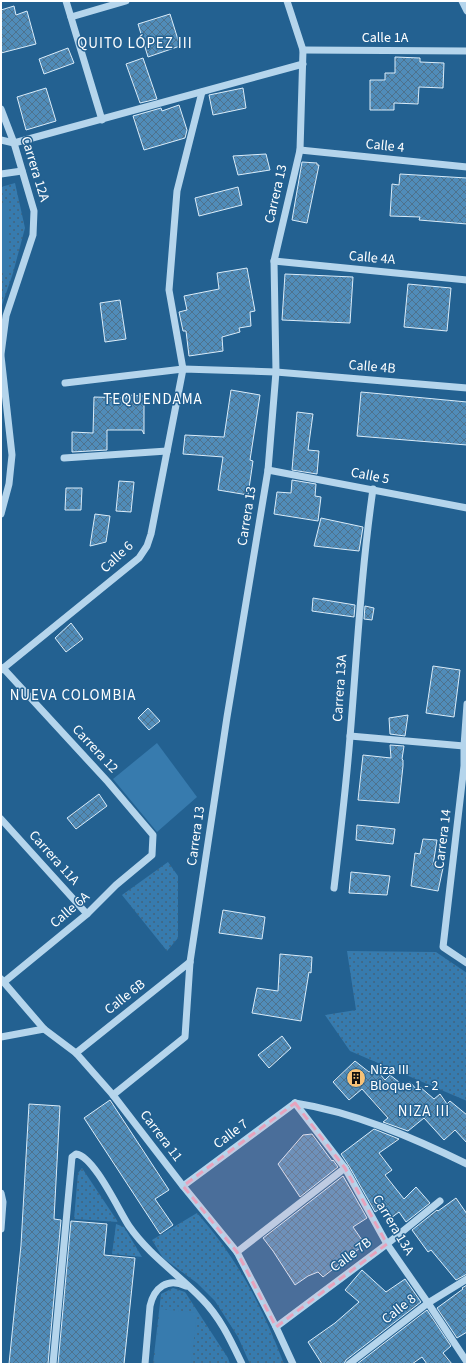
<svg xmlns="http://www.w3.org/2000/svg" width="468" height="1365" font-family="'Source Sans 3',sans-serif">
	<style>
		.grass { fill: url(#grass-dots) }
		.garden { fill: #377bae }
		.building { fill: url(#building-cross-hatch); stroke: #daecf9 }
		.lines { fill: none; stroke-linecap: round; stroke-linejoin: round }
		.minor { stroke: #b5d5ec; stroke-width: 7 }
		.marked { fill: #e7a3bd; fill-opacity: 0.2; stroke: #e7a3bd; stroke-width: 3; stroke-dasharray: 8 5; stroke-linejoin: round }
		.labels { text-anchor: middle; dominant-baseline: central; stroke-width: 3; stroke-linejoin: round; paint-order: stroke }
		.street-label { font-size: 14px; fill: #fff; stroke: #236191 }
		.poi-label { font-size: 14px; fill: #fff; stroke: #236191; text-anchor: start }
		.neighbourhood-label { font-size: 15px; letter-spacing: 1px; fill: #fff; stroke: #236191 }
	</style>
	<defs>
		<pattern id="grass-dots" width="8" height="8" patternUnits="userSpaceOnUse"><rect width="8" height="8" fill="#377bae"/><path d="M2 2h.1M6 6h.1" fill="none" stroke="#42647d" stroke-width="1.8" stroke-linecap="round"/></pattern>
		<pattern id="building-cross-hatch" width="8" height="8" patternUnits="userSpaceOnUse"><rect width="8" height="8" fill="#508cb9"/><path d="M0 0l8 8M0 8l8-8" fill="none" stroke="#4e728d"/></pattern>
	</defs>
	<rect width="100%" height="100%" fill="#236191"/>
	<g class="grass">
		<polygon points="15,183 25,228 13,273 1,308 1,272 7,272 7,203 1,203 1,187"/>
		<polygon points="168,862 178,876 178,938 167,951 122,895"/>
		<polygon points="347,951 436,952 467,973 467,1101 350,1051 325,1015 356,1010"/>
		<polygon points="82,1168 118,1222 74,1219 78,1173"/>
		<path d="M197,1213C238,1259 262,1306 284,1364H250L238,1337L215,1301L197,1283L163,1258L152,1240Z"/>
		<polygon points="116,1224 124,1227 142,1257 112,1254"/>
		<polygon points="173,1288 185,1292 228,1358 230,1364 153,1364 161,1294"/>
	</g>
	<g class="garden">
		<rect x="1" y="203" width="6" height="69"/>
		<polygon points="157,743 197,797 157,832 113,779"/>
		<polygon points="160,1309 197,1313 191,1364 154,1364"/>
	</g>
	<g class="building">
		<polygon points="14,6 16,15 27,11 36,44 1,53 1,10"/>
		<polygon points="170,14 180,46 148,57 138,24"/>
		<polygon points="68,48 74,63 44,74 39,59"/>
		<polygon points="395,57 420,58 420,62 444,63 443,88 419,87 418,104 394,103 394,110 370,110 370,80 385,80 385,73 395,73"/>
		<polygon points="143,58 157,99 140,103 126,64"/>
		<polygon points="46,88 56,121 26,130 17,97"/>
		<polygon points="243,88 246,108 213,115 209,95"/>
		<polygon points="179,105 187,130 185,138 144,150 133,116 161,108 162,111"/>
		<polygon points="266,154 270,170 238,175 233,156"/>
		<polygon points="302,162 317,163 317,165 319,165 307,223 292,220"/>
		<polygon points="400,174 467,178 467,224 419,220 420,217 390,216 392,184 399,185"/>
		<polygon points="238,187 242,205 199,216 195,198"/>
		<polygon points="247,268 255,311 250,312 251,326 239,328 240,332 222,337 223,351 189,356 186,331 183,331 179,312 187,310 184,296 219,289 217,273"/>
		<polygon points="285,274 353,277 350,323 282,320"/>
		<polygon points="408,284 451,288 447,331 404,327"/>
		<polygon points="120,300 126,339 105,342 100,303"/>
		<polygon points="231,390 260,395 250,460 253,461 248,495 218,490 223,457 183,454 185,435 224,437"/>
		<polygon points="361,392 467,402 467,445 357,436"/>
		<polygon points="126,395 144,396 144,434 142,430 107,430 107,450 72,452 72,432 93,433 94,397 127,398"/>
		<polygon points="297,412 313,414 308,450 319,451 317,474 292,470"/>
		<polygon points="292,480 316,484 315,496 321,497 318,521 274,514 277,492 291,493"/>
		<polygon points="119,481 134,482 131,512 116,511"/>
		<polygon points="66,488 82,488 81,510 65,510"/>
		<polygon points="95,514 110,516 106,542 90,546"/>
		<polygon points="321,518 363,527 359,551 314,546"/>
		<polygon points="313,598 355,605 354,617 312,611"/>
		<polygon points="365,606 374,608 372,620 364,619"/>
		<polygon points="71,623 83,639 66,652 55,638"/>
		<polygon points="433,666 460,670 454,717 426,713"/>
		<polygon points="148,708 160,721 149,730 138,718"/>
		<polygon points="408,715 405,736 390,734 389,718"/>
		<polygon points="390,745 404,746 402,759 403,760 403,766 399,803 358,800 363,755 391,758"/>
		<polygon points="99,794 107,806 76,829 67,818"/>
		<polygon points="357,825 395,829 393,844 356,840"/>
		<polygon points="423,839 437,840 433,865 443,868 438,891 411,886 415,853 420,854"/>
		<polygon points="351,872 390,876 387,895 349,893"/>
		<polygon points="223,910 265,917 262,939 219,933"/>
		<polygon points="280,954 312,957 311,973 309,972 301,1021 252,1013 257,988 278,991"/>
		<polygon points="282,1036 291,1048 269,1068 258,1055"/>
		<polygon points="355,1061 369,1072 375,1068 385,1080 390,1075 404,1086 410,1082 417,1090 420,1087 434,1099 440,1094 447,1104 450,1101 467,1115 467,1143 455,1130 444,1140 424,1118 408,1131 383,1122 388,1118 362,1089 349,1100 333,1082"/>
		<polygon points="110,1100 169,1190 155,1199 173,1225 160,1234 84,1118"/>
		<polygon points="29,1104 60,1106 54,1219 61,1220 48,1364 9,1364 21,1245"/>
		<polygon points="374,1129 399,1139 379,1153 392,1170 385,1175 404,1199 416,1187 430,1203 406,1222 399,1212 391,1218 383,1207 375,1212 349,1166 341,1154"/>
		<polygon points="312,1134 332,1161 333,1160 338,1167 300,1197 278,1164 303,1135"/>
		<polygon points="343,1176 367,1218 353,1227 362,1240 358,1242 360,1248 323,1277 318,1272 308,1276 295,1285 273,1251 263,1238"/>
		<polygon points="456,1198 467,1214 467,1274 456,1280 431,1250 428,1252 412,1230 437,1210 438,1211"/>
		<polygon points="71,1221 107,1224 104,1255 135,1258 124,1364 58,1364"/>
		<polygon points="362,1270 386,1292 405,1279 421,1302 346,1360 344,1364 322,1364 308,1342 335,1323 359,1302 345,1290"/>
		<polygon points="467,1285 467,1332 457,1338 437,1308 463,1289 462,1288"/>
		<polygon points="427,1310 451,1346 443,1353 452,1364 427,1364 422,1357 412,1364 357,1364"/>
	</g>
	<g class="lines">
		<g class="minor">
			<polyline points="66,1 102,120"/>
			<polyline points="462,1 467,11"/>
			<polyline points="71,17 126,1"/>
			<polyline points="303,50 467,51"/>
			<polyline points="1,109 14,143 34,211 33,235 6,316 1,354"/>
			<polyline points="1,140 14,143"/>
			<polyline points="14,143 303,64"/>
			<polyline points="300,150 467,167"/>
			<polyline points="1,174 22,171"/>
			<polyline points="274,261 467,280"/>
			<polyline points="1,356 12,455 9,484 1,514"/>
			<polyline points="65,383 183,369 276,372 467,388"/>
			<polyline points="64,458 167,451"/>
			<polyline points="268,470 467,508"/>
			<polyline points="3,668 108,782 153,835 152,855 116,885 87,914 4,982"/>
			<polyline points="1,670 139,558 147,546 151,534 183,369 169,290 177,191 202,92"/>
			<polyline points="467,704 464,746 464,766 443,947 467,963"/>
			<polyline points="350,736 464,746"/>
			<polyline points="1,819 87,914"/>
			<path d="M334,888C340,838 346,788 350,737C357,654 361,572 373,489"/>
			<polyline points="1,979 44,1029 76,1053 113,1095 183,1186 237,1252 276,1327 293,1364"/>
			<polyline points="1,1037 44,1029"/>
			<polyline points="76,1053 190,962"/>
			<polyline points="113,1095 185,1037 190,962 227,717 268,470 276,372 274,261 300,150 303,50 287,1"/>
			<polyline points="295,1103 345,1168 387,1244 428,1303 467,1362"/>
			<path d="M295,1103C354,1112 414,1138 467,1164"/>
			<polyline points="183,1186 295,1103"/>
			<polyline points="1,1193 3,1202 1,1229"/>
			<polyline points="237,1252 345,1168"/>
			<polyline points="276,1327 387,1244 440,1201"/>
			<path d="M53,1364L72,1157L76,1154C94,1156 119,1211 129,1226C149,1255 178,1274 202,1299C220,1317 231,1341 242,1364"/>
			<path d="M145,1364L150,1306C154,1288 167,1277 186,1286"/>
			<polyline points="349,1364 428,1303 467,1279"/>
		</g>
	</g>
	<path class="marked" d="M295,1103L345,1168L387,1244L276,1327L237,1252L183,1186Z"/>
	<defs>
		<g id="building-disc" transform="scale(1)"><circle r="9.5" fill="#f7c277" stroke="#236191"/><path d="M-4-6H4V6H1V3H-1V6H-4ZM-2.5-4.3h1.7v1.8h-1.7ZM.8-4.3h1.7v1.8H.8ZM-2.5-1h1.7V.8h-1.7ZM.8-1h1.7V.8H.8Z" fill="#111"/></g>
	</defs>
	<g fill-rule="evenodd">
		<use href="#building-disc" x="356" y="1078"/>
	</g>
	<g class="labels">
		<g class="street-label">
			<text x="385" y="38">Calle 1A</text>
			<text transform="translate(385 146) rotate(6)">Calle 4</text>
			<text transform="translate(35 169) rotate(73)">Carrera 12A</text>
			<text transform="translate(276 194) rotate(-77)">Carrera 13</text>
			<text transform="translate(372 258) rotate(5)">Calle 4A</text>
			<text transform="translate(372 367) rotate(5)">Calle 4B</text>
			<text transform="translate(370 476) rotate(11)">Calle 5</text>
			<text transform="translate(247 516) rotate(-81)">Carrera 13</text>
			<text transform="translate(117 557) rotate(-43)">Calle 6</text>
			<text transform="translate(340 688) rotate(-86)">Carrera 13A</text>
			<text transform="translate(95 749) rotate(47)">Carrera 12</text>
			<text transform="translate(196 836) rotate(-82)">Carrera 13</text>
			<text transform="translate(443 839) rotate(-83)">Carrera 14</text>
			<text transform="translate(54 858) rotate(48)">Carrera 11A</text>
			<text transform="translate(70 910) rotate(-41)">Calle 6A</text>
			<text transform="translate(125 997) rotate(-38)">Calle 6B</text>
			<text transform="translate(231 1134) rotate(-37)">Calle 7</text>
			<text transform="translate(161 1136) rotate(53)">Carrera 11</text>
			<text transform="translate(393 1225) rotate(59)">Carrera 13A</text>
			<text transform="translate(351 1255) rotate(-37)">Calle 7B</text>
			<text transform="translate(399 1309) rotate(-38)">Calle 8</text>
		</g>
		<g class="poi-label">
			<text x="370" y="1070">Niza III<tspan x="370" dy="16">Bloque 1 - 2</tspan></text>
		</g>
		<g class="neighbourhood-label">
			<text x="135" y="43">QUITO LÓPEZ III</text>
			<text x="153" y="399">TEQUENDAMA</text>
			<text x="73" y="695">NUEVA COLOMBIA</text>
			<text x="424" y="1111">NIZA III</text>
		</g>
	</g>
	<rect width="468" height="1365" fill="none" stroke="#ffffff" stroke-width="4"/>
</svg>
